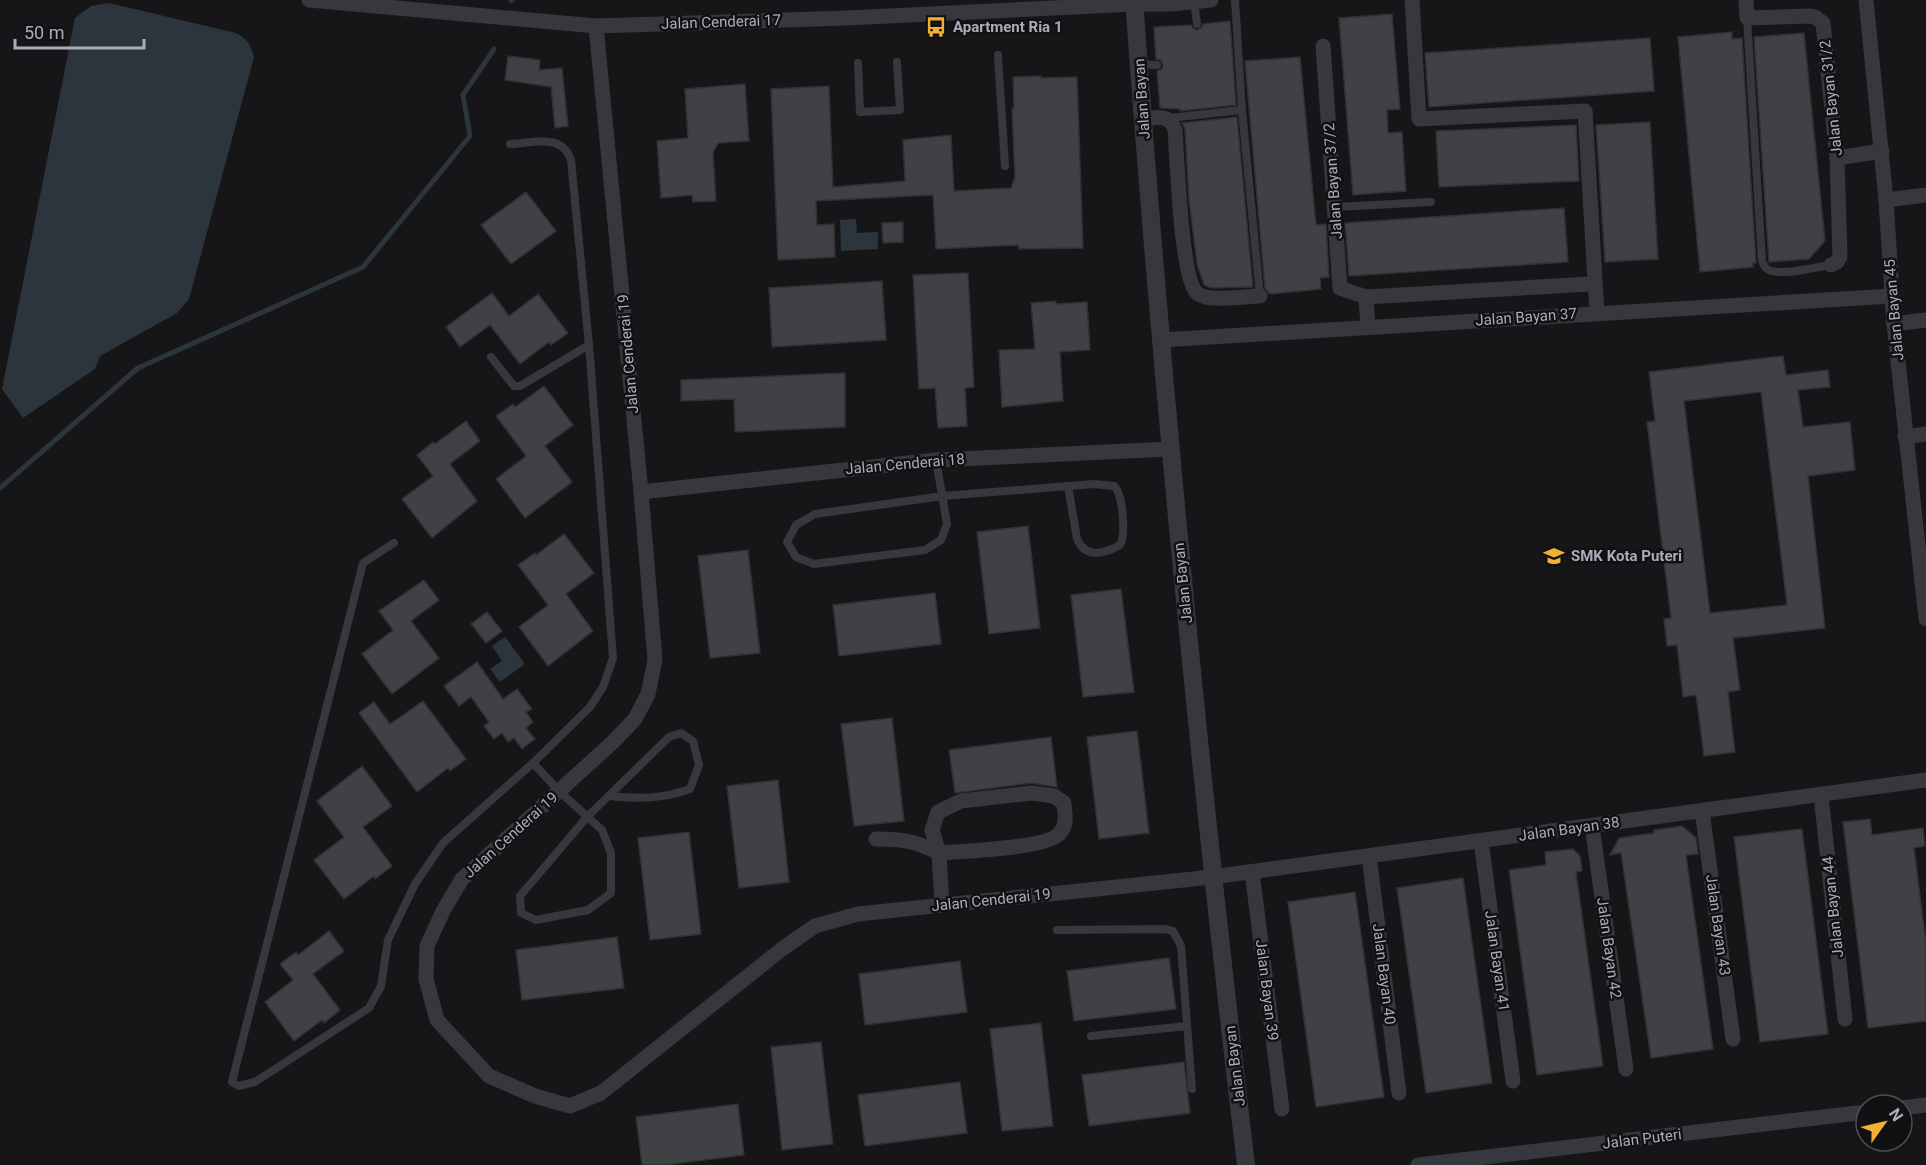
<svg xmlns="http://www.w3.org/2000/svg" width="1926" height="1165" font-family="Roboto,sans-serif">
	<style>
		.water { fill: #2c353c }
		.lines { fill: none; stroke-linecap: round; stroke-linejoin: round }
		.stream { stroke: #2c353c; stroke-width: 5 }
		.building { fill: #404145; stroke: #303034; stroke-width: 1.5; fill-rule: evenodd }
		.service { stroke: #37383d; stroke-width: 8 }
		.minor { stroke: #37383d; stroke-width: 15 }
		.tertiary { stroke: #37383d; stroke-width: 18 }
		.labels { text-anchor: middle; dominant-baseline: central; stroke-width: 5; stroke-linejoin: round; paint-order: stroke }
		.street-label { font-size: 15px; fill: #a8adb8; stroke: #111113 }
		.poi-label { font-size: 15px; font-weight: bold; fill: #a8adb8; stroke: #111113; text-anchor: start }
	</style>
	<rect width="100%" height="100%" fill="#161618"/>
	<g class="water">
		<path d="M109,3L236,33C247,39 251,45 254,57L189,299L177,313L100,356L95,369L23,418L2,389L75,18L91,6Z"/>
		<polygon points="856,219 857,233 878,232 878,249 841,251 840,220"/>
		<polygon points="505,637 525,664 500,682 490,669 502,661 492,646"/>
	</g>
	<g class="lines">
		<g class="stream">
			<polyline points="511,1 512,0"/>
			<polyline points="0,488 138,368 363,267 470,136 463,95 494,49"/>
		</g>
	</g>
	<g class="building">
		<polygon points="1392,14 1400,109 1387,110 1388,133 1402,132 1406,191 1353,195 1339,18"/>
		<polygon points="1230,21 1236,105 1180,111 1180,109 1160,108 1157,71 1162,69 1163,65 1161,60 1156,59 1154,27 1191,25 1193,28 1197,30 1201,28 1203,24"/>
		<polygon points="1732,32 1732,39 1742,38 1756,263 1753,263 1753,267 1700,272 1678,37"/>
		<polygon points="1804,33 1825,241 1809,259 1769,262 1754,37"/>
		<polygon points="1650,38 1654,91 1429,107 1425,53"/>
		<polygon points="508,56 540,60 539,70 562,68 568,126 555,128 551,87 505,80"/>
		<polygon points="1300,57 1316,225 1326,224 1329,277 1320,278 1321,289 1269,294 1265,288 1245,61"/>
		<polygon points="1041,76 1041,78 1077,77 1083,248 1019,249 1018,245 936,249 933,195 816,201 817,225 834,224 835,257 778,260 771,89 829,86 833,187 905,181 903,140 951,135 954,191 1011,188 1015,177 1012,108 1014,108 1013,77"/>
		<polygon points="745,84 749,141 718,143 713,153 716,201 693,202 692,195 661,198 657,141 688,138 685,89"/>
		<polygon points="1237,117 1253,287 1211,288 1204,285 1197,264 1189,200 1185,129 1182,123"/>
		<polygon points="1650,122 1658,259 1605,262 1596,125"/>
		<polygon points="1576,125 1579,181 1439,187 1436,131"/>
		<polygon points="526,192 556,231 511,264 481,225"/>
		<polygon points="1564,208 1568,262 1349,276 1345,223"/>
		<polygon points="903,222 903,242 883,243 882,223"/>
		<polygon points="968,273 974,387 965,388 967,426 938,428 935,388 919,389 913,275"/>
		<polygon points="882,281 886,340 772,347 769,288"/>
		<polygon points="492,293 509,316 538,294 568,333 551,345 549,342 520,364 490,325 460,347 446,327"/>
		<polygon points="1056,301 1056,304 1087,302 1090,350 1060,352 1063,401 1002,407 999,350 1035,349 1031,303"/>
		<path d="M1783,356L1786,375L1828,370L1830,387L1798,390L1803,427L1850,422L1855,470L1808,476L1825,628L1733,638L1740,690L1728,692L1735,752L1704,756L1696,695L1683,697L1677,645L1667,646L1664,619L1671,618L1647,422L1655,421L1649,372ZM1761,392L1787,605L1710,613L1684,401Z"/>
		<polygon points="845,373 845,427 735,432 734,399 681,401 681,380"/>
		<polygon points="544,386 573,425 545,446 572,482 525,518 496,479 526,456 496,416 513,404 515,407"/>
		<polygon points="466,421 480,441 450,464 477,501 432,538 402,499 433,476 417,455 433,442 435,444"/>
		<polygon points="1028,526 1040,628 989,634 977,532"/>
		<polygon points="564,534 594,573 566,594 593,631 548,666 519,627 548,605 518,565 535,553 536,555"/>
		<polygon points="748,550 760,653 710,658 698,556"/>
		<polygon points="424,580 439,600 411,621 439,658 392,694 362,654 393,630 379,611"/>
		<polygon points="1121,589 1134,692 1083,697 1071,595"/>
		<polygon points="935,593 941,644 839,656 833,605"/>
		<polygon points="487,612 502,631 486,643 471,624"/>
		<polygon points="477,662 503,699 517,689 532,709 526,712 533,722 526,728 535,739 522,749 514,738 508,742 502,733 494,739 484,726 489,722 471,697 459,706 444,686"/>
		<polygon points="423,701 466,759 450,771 448,768 417,792 359,713 374,702 390,724"/>
		<polygon points="892,718 904,821 854,826 841,724"/>
		<polygon points="1137,731 1149,833 1099,839 1087,737"/>
		<polygon points="1051,737 1057,787 1031,783 955,793 949,750"/>
		<polygon points="362,766 392,806 363,827 392,866 375,879 374,876 344,899 314,860 344,837 317,801"/>
		<polygon points="778,780 789,882 739,888 727,786"/>
		<polygon points="1870,819 1872,835 1923,828 1925,846 1914,848 1926,943 1926,1021 1868,1028 1843,822"/>
		<polygon points="1682,826 1696,838 1697,845 1698,854 1686,855 1713,1049 1651,1058 1621,853 1610,855 1619,838 1654,833 1654,830"/>
		<polygon points="1802,829 1828,1034 1760,1042 1734,837"/>
		<polygon points="689,832 701,934 650,940 638,838"/>
		<polygon points="1573,849 1580,856 1582,871 1576,872 1603,1066 1537,1075 1509,870 1546,865 1545,852"/>
		<polygon points="1463,878 1492,1083 1426,1093 1397,888"/>
		<polygon points="1355,892 1384,1097 1316,1107 1288,902"/>
		<polygon points="329,931 344,951 313,974 340,1010 324,1023 322,1020 294,1041 265,1002 293,980 280,964 296,952 298,955"/>
		<polygon points="617,937 624,988 522,1000 516,950"/>
		<polygon points="1169,958 1176,1009 1074,1021 1067,971"/>
		<polygon points="960,961 967,1012 865,1025 859,974"/>
		<polygon points="1041,1023 1053,1126 1002,1131 990,1029"/>
		<polygon points="821,1042 833,1144 782,1150 771,1047"/>
		<polygon points="1184,1062 1190,1113 1089,1126 1082,1075"/>
		<polygon points="960,1082 967,1133 865,1146 858,1095"/>
		<polygon points="738,1104 744,1155 665,1165 642,1165 636,1117"/>
	</g>
	<g class="lines">
		<g class="service">
			<polyline points="1235,0 1242,110 1260,296"/>
			<polyline points="1194,1 1197,24"/>
			<path d="M1747,18L1762,261C1764,266 1766,270 1772,271C1787,275 1815,267 1831,265"/>
			<polyline points="998,55 1005,166"/>
			<polyline points="858,63 860,112 900,110 897,62"/>
			<polyline points="1139,64 1157,65"/>
			<polyline points="1169,118 1242,110"/>
			<polyline points="1335,207 1431,202"/>
			<polyline points="491,357 514,386 520,386 589,345"/>
			<path d="M936,460L947,524L941,540L925,550L814,564L796,557L787,542L796,525L815,514L943,496L1094,484L1114,486C1123,493 1126,535 1120,545C1104,554 1086,559 1077,539L1068,486"/>
			<path d="M394,543L363,563L232,1082L238,1086L255,1082L369,1008L381,986L388,940L415,884L443,843L533,763L590,707L603,687L613,658L589,345L571,160C562,133 534,143 510,144"/>
			<path d="M533,763L559,791L602,830L611,853V893L588,910L536,920L521,913L520,896L587,817L669,737L681,733L693,741L699,765L690,789C662,799 639,799 609,796"/>
			<polyline points="1057,930 1165,929 1173,931 1181,946 1192,1089"/>
			<polyline points="1091,1036 1187,1026"/>
		</g>
		<g class="minor">
			<polyline points="309,0 596,26 847,18 1135,4 1172,4 1211,0"/>
			<polyline points="1412,0 1419,119 1585,111 1597,313"/>
			<polyline points="1746,0 1747,18 1810,16 1815,17 1823,23 1837,158 1840,257 1837,262 1831,265"/>
			<polyline points="1866,0 1886,200 1894,324 1926,619"/>
			<polyline points="596,26 641,492 655,660 648,694 635,719 613,742 462,879 443,911 427,946 426,979 437,1020 489,1076 535,1096 570,1106 601,1093 782,949 815,926 858,914 1212,877 1926,780"/>
			<polyline points="1323,46 1340,288 1366,297"/>
			<path d="M1143,119C1158,117 1170,114 1175,130C1177,156 1181,280 1197,293C1208,303 1245,296 1260,296"/>
			<polyline points="1837,158 1882,151"/>
			<polyline points="1886,200 1926,195"/>
			<polyline points="1894,324 1926,320"/>
			<polyline points="1368,327 1366,297 1590,284"/>
			<polyline points="1161,340 1892,296"/>
			<polyline points="1905,437 1926,434"/>
			<polyline points="641,492 936,460 1170,449"/>
			<path d="M1032,793L1054,796L1064,803C1065,815 1068,825 1059,834C1045,849 962,851 939,853L932,830L938,812L961,801Z"/>
			<polyline points="1821,795 1845,1019"/>
			<polyline points="1702,811 1733,1039"/>
			<polyline points="1592,826 1626,1069"/>
			<path d="M876,839C903,839 915,841 939,853L942,905"/>
			<polyline points="1481,841 1513,1081"/>
			<polyline points="1369,856 1399,1093"/>
			<polyline points="1252,872 1282,1109"/>
			<polyline points="1902,1108 1926,1105"/>
			<polyline points="1418,1165 1866,1112"/>
		</g>
		<path class="tertiary" d="M1134,0C1162,389 1200,777 1246,1165"/>
	</g>
	<defs>
		<g id="bus-bare" transform="scale(1.62)"><path d="M-5-6H5V4H4V6H2V4H-2V6H-4V4H-5ZM-3.5-4V0h7V-4ZM-3.5 1.2v1.5H-2V1.2ZM2 1.2v1.5H3.5V1.2Z" fill="#f2b134" stroke="#111113" stroke-width="2.5" paint-order="stroke"/></g>
		<g id="school-bare" transform="scale(1.62)"><path d="M0-5L7-2L0 1L-7-2ZM-4 1L0 2.5L4 1V4Q0 6-4 4Z" fill="#f2b134" stroke="#111113" stroke-width="2.5" paint-order="stroke"/></g>
	</defs>
	<g fill-rule="evenodd">
		<use href="#bus-bare" x="936" y="27"/>
		<use href="#school-bare" x="1554" y="556"/>
	</g>
	<g class="labels">
		<g class="street-label">
			<text transform="translate(721 22) rotate(-2)">Jalan Cenderai 17</text>
			<text transform="translate(1831 98) rotate(-96)">Jalan Bayan 31/2</text>
			<text transform="translate(1142 99) rotate(-94)">Jalan Bayan</text>
			<text transform="translate(1333 181) rotate(-94)">Jalan Bayan 37/2</text>
			<text transform="translate(1894 310) rotate(-95)">Jalan Bayan 45</text>
			<text transform="translate(1526 317) rotate(-4)">Jalan Bayan 37</text>
			<text transform="translate(628 354) rotate(-95)">Jalan Cenderai 19</text>
			<text transform="translate(905 464) rotate(-5)">Jalan Cenderai 18</text>
			<text transform="translate(1183 583) rotate(-96)">Jalan Bayan</text>
			<text transform="translate(1569 829) rotate(-8)">Jalan Bayan 38</text>
			<text transform="translate(511 835) rotate(-42)">Jalan Cenderai 19</text>
			<text transform="translate(991 900) rotate(-6)">Jalan Cenderai 19</text>
			<text transform="translate(1833 907) rotate(-96)">Jalan Bayan 44</text>
			<text transform="translate(1718 925) rotate(82)">Jalan Bayan 43</text>
			<text transform="translate(1609 948) rotate(82)">Jalan Bayan 42</text>
			<text transform="translate(1497 961) rotate(82)">Jalan Bayan 41</text>
			<text transform="translate(1384 974) rotate(83)">Jalan Bayan 40</text>
			<text transform="translate(1267 990) rotate(83)">Jalan Bayan 39</text>
			<text transform="translate(1235 1066) rotate(-97)">Jalan Bayan</text>
			<text transform="translate(1642 1139) rotate(-7)">Jalan Puteri</text>
		</g>
		<g class="poi-label">
			<text x="953" y="27">Apartment Ria 1</text>
			<text x="1571" y="556">SMK Kota Puteri</text>
		</g>
	</g>
	<g transform="translate(1884 1123) rotate(56)"><circle r="28" fill="#111113" stroke="#4d4f55" stroke-width="1.5"/>
	<path d="M0-4.5L10 22L0 15L-10 22Z" fill="#f2b134"/>
	<text y="-9" font-size="16" font-weight="bold" text-anchor="middle" fill="#a8adb8">N</text>
	</g>
	<path d="M15 39v9h129v-9" fill="none" stroke="#a8adb8" stroke-width="3"/>
	<text x="24" y="39" font-size="18" fill="#a8adb8" stroke="#111113" stroke-width="4.5" paint-order="stroke">50 m</text>
</svg>
